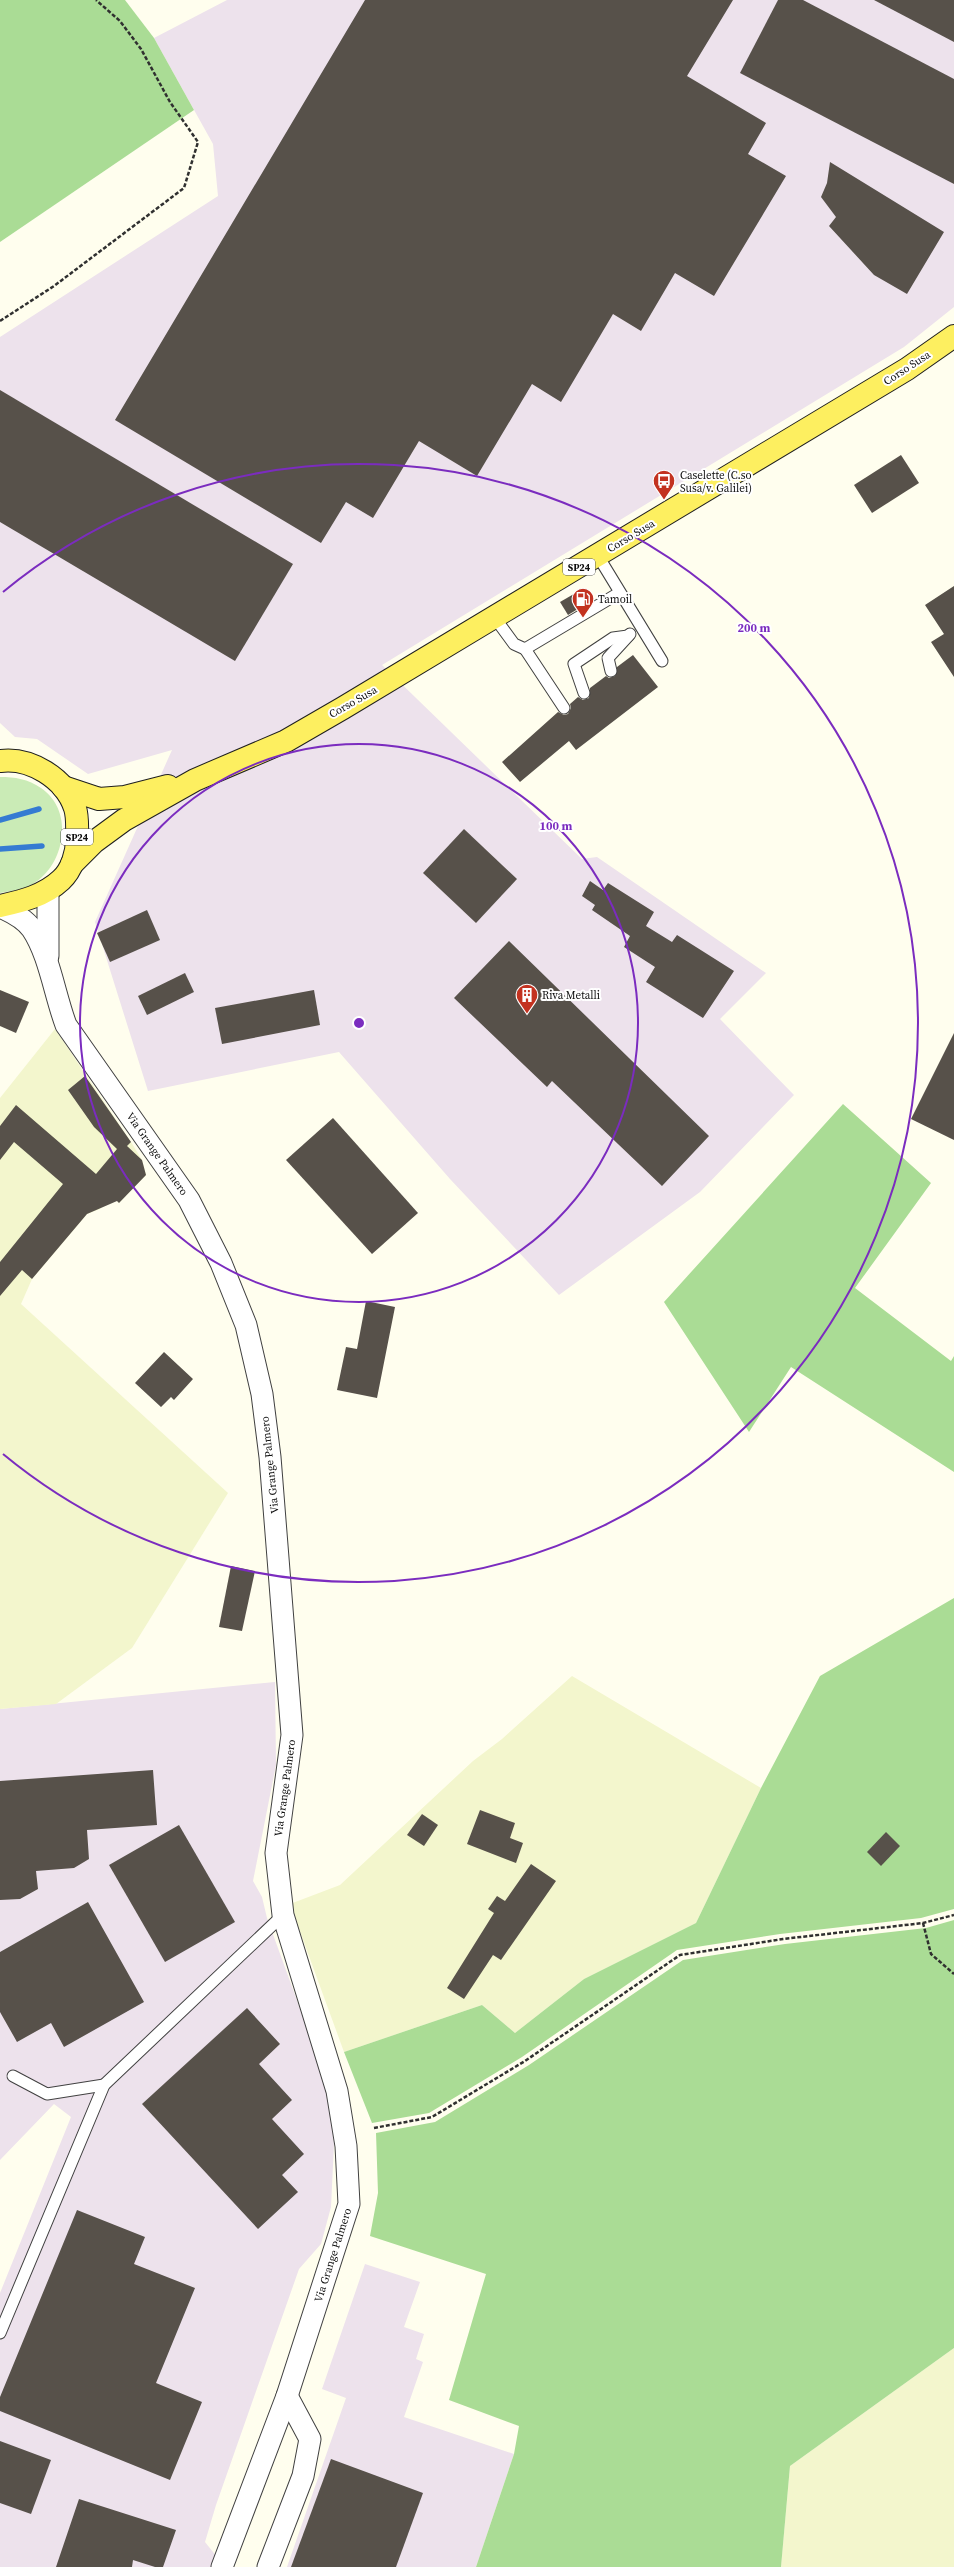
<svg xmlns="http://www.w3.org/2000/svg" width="954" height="2567" font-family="'Source Serif 4',serif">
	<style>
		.industrial { fill: #ede2ec }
		.farmland { fill: #f3f6cd }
		.green { fill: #caebb6 }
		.forest { fill: #aadc95 }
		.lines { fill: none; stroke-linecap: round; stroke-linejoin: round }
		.stream { stroke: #357bd2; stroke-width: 5.5 }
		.building { fill: #57514a }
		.lane-casing { stroke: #414141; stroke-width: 13 }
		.street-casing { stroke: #414141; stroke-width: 23 }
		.primary-casing { stroke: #1f1f1f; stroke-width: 24 }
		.path { stroke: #303030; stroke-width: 2.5; stroke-dasharray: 4 2; stroke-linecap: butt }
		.lane { stroke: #fff; stroke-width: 11 }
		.street { stroke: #fff; stroke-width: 21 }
		.primary { stroke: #fdef60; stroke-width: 22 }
		.ring { fill: none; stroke: #7b2cbf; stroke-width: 2 }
		.labels { text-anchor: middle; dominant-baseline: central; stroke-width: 4; stroke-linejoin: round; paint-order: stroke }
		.shield { fill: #fff; stroke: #565656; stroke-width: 1 }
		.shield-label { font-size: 10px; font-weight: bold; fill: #0e0e0e }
		.street-label { font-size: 11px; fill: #0e0e0e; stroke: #fff }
		.poi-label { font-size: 11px; fill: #0e0e0e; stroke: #fff; text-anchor: start }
		.centre { fill: #7b2cbf; stroke: #fff; stroke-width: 2 }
		.ring-label { font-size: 12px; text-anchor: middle; font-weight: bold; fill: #7b2cbf; stroke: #fff; stroke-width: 4; stroke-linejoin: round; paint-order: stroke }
	</style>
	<rect width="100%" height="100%" fill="#fffeee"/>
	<g class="industrial">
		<polygon points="227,0 954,0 954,307 904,347 382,665 582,859 597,857 766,973 720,1019 794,1095 700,1192 559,1295 450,1179 339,1052 148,1091 95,922 172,750 88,774 37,739 15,737 0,723 0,337 218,196 213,144 154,38"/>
		<polygon points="275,1682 276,1765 253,1881 262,1897 267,1918 330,2091 334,2144 331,2207 321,2244 299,2269 216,2505 205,2542 217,2557 212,2567 0,2567 0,2293 71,2117 54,2104 0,2160 0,1709"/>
		<polygon points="365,2264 420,2282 404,2327 424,2334 416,2359 423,2362 404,2417 514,2454 476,2567 287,2567 346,2398 322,2389"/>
	</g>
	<g class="farmland">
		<polygon points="55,1029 131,1142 142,1160 146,1175 119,1203 111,1195 100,1209 87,1214 32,1279 21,1304 228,1493 132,1648 56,1704 0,1709 0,1098"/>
		<polygon points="572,1676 761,1788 696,1923 584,1979 515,2033 482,2005 344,2052 290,1904 340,1885 473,1761 502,1739"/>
		<polygon points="954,2348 954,2567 781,2567 790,2466"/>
	</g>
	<path class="green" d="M0,777C15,777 28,779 41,788C75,811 65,865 33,884C23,890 11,891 0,893Z"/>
	<g class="forest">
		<polygon points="0,0 125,0 154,38 194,110 0,242"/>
		<polygon points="843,1104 931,1183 855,1288 951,1361 954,1356 954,1472 791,1367 749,1432 664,1302"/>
		<polygon points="954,1598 954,1909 921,1918 780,1934 677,1950 522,2057 429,2113 372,2123 344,2052 482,2005 515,2033 584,1979 696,1923 761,1788 820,1676"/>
		<polygon points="954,1920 954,2348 790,2466 781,2567 476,2567 514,2454 519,2426 449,2400 486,2274 370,2236 378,2193 376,2133 435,2122 529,2065 683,1960 785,1944 926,1928"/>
	</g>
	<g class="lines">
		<g class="stream">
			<polyline points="0,820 39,809"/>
			<polyline points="0,849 42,846"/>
		</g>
	</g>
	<g class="building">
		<polygon points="365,0 733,0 687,76 766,123 748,154 786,176 714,296 675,273 641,331 613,314 561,402 532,384 477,476 419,441 373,518 346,502 321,543 115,420"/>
		<polygon points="778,0 803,0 954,79 954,184 740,73"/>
		<polygon points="874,0 954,0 954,42"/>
		<polygon points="830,162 944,232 907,294 874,275 829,226 836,217 821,197 827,183"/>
		<polygon points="0,390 293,564 235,661 0,522"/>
		<polygon points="901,455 919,483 872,513 854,485"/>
		<polygon points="954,586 954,677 931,642 944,634 925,605"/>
		<polygon points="579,591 586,604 568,615 560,602"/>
		<polygon points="633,655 658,687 576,750 569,741 520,782 502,762 558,712 564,715 568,714 571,708 570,704 578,697 583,700 589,698 590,688 606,676 609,678 615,676 617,667"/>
		<polygon points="464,829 517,879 476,923 423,873"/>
		<polygon points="590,881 603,890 608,883 654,912 646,926 672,942 677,935 734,971 703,1018 646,982 655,967 624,947 630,936 592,910 595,905 582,896"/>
		<polygon points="147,910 160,940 110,962 97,933"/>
		<polygon points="509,941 709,1136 662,1186 552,1081 547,1087 454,998"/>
		<polygon points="185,973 194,992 147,1015 138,996"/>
		<polygon points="0,990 29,1002 16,1033 0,1026"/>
		<polygon points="314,990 320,1025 222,1044 215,1008"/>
		<polygon points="954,1033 954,1140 911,1119"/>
		<polygon points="85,1076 131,1142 127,1146 142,1160 146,1175 119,1203 117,1201 87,1214 32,1279 22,1270 0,1296 0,1262 63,1184 14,1142 0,1160 0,1126 16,1105 96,1174 117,1149 94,1127 68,1090"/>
		<polygon points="333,1118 418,1213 372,1254 286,1160"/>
		<polygon points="366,1301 395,1307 377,1398 337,1390 346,1347 357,1349"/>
		<polygon points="164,1352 193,1379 174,1400 171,1397 161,1407 135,1383"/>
		<polygon points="231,1566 255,1571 242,1631 219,1627"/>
		<polygon points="153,1770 157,1825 87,1830 89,1859 74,1868 36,1871 38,1889 20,1899 0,1900 0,1781"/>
		<polygon points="480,1810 515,1823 510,1838 523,1843 516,1863 467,1844"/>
		<polygon points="422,1814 438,1825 424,1846 407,1835"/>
		<polygon points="179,1825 235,1922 165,1962 109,1865"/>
		<polygon points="886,1832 900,1846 881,1866 867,1852"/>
		<polygon points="531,1864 556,1881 501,1960 493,1955 464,1999 447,1988 494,1913 488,1909 497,1896 505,1901"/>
		<polygon points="88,1902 144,2002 64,2047 51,2023 17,2042 0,2012 0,1952"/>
		<polygon points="247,2008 280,2044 259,2064 292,2100 272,2119 304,2154 282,2175 298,2192 258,2229 142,2104"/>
		<polygon points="77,2210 145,2237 134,2264 195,2288 156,2383 202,2402 170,2480 0,2411 0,2397"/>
		<polygon points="0,2441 51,2460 31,2514 0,2503"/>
		<polygon points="331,2459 423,2493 396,2567 291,2567"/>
		<polygon points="79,2499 176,2530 163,2567 155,2567 133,2560 132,2567 56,2567"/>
	</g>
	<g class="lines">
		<g class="lane-casing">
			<g id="lane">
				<polyline points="598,556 662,661"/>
				<polyline points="495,618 514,644 525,649 619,593"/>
				<polyline points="525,649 564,708"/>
				<polyline points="611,671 608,658 630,634"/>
				<polyline points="584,693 574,664 613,638 628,636"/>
				<polyline points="13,2076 47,2094 104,2085"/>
				<polyline points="0,2333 104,2085 283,1915"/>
			</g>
		</g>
		<g class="street-casing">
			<g id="street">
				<path d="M0,907C12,912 24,918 32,929C49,954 55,996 66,1025L189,1200L221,1263L246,1325L262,1394L270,1457L292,1735L276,1853L283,1915L337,2091L346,2146L349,2204L287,2396L222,2567"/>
				<polyline points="48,956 48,891"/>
				<polyline points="268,2567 303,2476 310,2439 287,2396"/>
			</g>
		</g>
		<g class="primary-casing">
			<g id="primary">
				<path d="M0,761C30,757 65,778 75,808C78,817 77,829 77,838C77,853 72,870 61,880C44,896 22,901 0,906"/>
				<polyline points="63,787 99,799 125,797 168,786"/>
				<polyline points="72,864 94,842 124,820 195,780 286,741 343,708 907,369 954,336"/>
			</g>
		</g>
		<g class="path">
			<polyline points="0,321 54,286 184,188 198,142 170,102 141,49 120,21 96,0"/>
			<polyline points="923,1923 931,1954 954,1974"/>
			<polyline points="374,2128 432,2117 525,2061 680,1955 783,1939 923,1923 954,1915"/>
		</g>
		<use href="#lane" class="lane"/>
		<use href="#street" class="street"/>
		<use href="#primary" class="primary"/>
	</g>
	<g class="ring">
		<circle cx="359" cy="1023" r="279"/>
		<path d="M3 592A559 559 0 1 1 3 1454"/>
	</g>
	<defs>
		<g id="bus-pin" transform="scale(1.15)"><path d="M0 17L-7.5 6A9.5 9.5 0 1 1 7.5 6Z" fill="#c33220" stroke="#fff"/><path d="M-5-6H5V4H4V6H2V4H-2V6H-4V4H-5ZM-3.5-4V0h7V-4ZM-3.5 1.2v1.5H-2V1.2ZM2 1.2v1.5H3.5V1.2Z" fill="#fff"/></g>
		<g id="fuel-pin" transform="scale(1.15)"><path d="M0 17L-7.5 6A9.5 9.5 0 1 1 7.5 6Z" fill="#c33220" stroke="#fff"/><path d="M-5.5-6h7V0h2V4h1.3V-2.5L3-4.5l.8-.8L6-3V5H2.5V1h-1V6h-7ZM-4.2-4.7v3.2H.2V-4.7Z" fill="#fff"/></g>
		<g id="building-pin" transform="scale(1.15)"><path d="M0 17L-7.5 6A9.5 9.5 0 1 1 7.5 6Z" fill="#c33220" stroke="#fff"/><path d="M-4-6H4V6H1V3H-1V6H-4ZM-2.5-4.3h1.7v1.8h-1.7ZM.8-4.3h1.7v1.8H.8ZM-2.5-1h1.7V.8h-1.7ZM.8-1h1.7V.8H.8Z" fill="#fff"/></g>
	</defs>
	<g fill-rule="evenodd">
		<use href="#bus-pin" x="664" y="481"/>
		<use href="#fuel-pin" x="583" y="599"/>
		<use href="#building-pin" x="527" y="995"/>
	</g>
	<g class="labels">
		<g class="shield">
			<rect x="563" y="559" width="32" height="16" rx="3"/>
			<rect x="61" y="829" width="32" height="16" rx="3"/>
		</g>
		<g class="shield-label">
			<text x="579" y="567">SP24</text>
			<text x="77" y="837">SP24</text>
		</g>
		<g class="street-label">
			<text transform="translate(907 368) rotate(-33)">Corso Susa</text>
			<text transform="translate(631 536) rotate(-31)">Corso Susa</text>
			<text transform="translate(353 702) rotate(-30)">Corso Susa</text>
			<text transform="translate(157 1154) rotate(55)">Via Grange Palmero</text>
			<text transform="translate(270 1465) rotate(-96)">Via Grange Palmero</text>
			<text transform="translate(285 1788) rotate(-82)">Via Grange Palmero</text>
			<text transform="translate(333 2255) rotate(-72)">Via Grange Palmero</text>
		</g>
		<g class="poi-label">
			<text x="680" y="475">Caselette (C.so<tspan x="680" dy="13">Susa/v. Galilei)</tspan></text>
			<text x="598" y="599">Tamoil</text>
			<text x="542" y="995">Riva Metalli</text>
		</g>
	</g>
	<circle cx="359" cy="1023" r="6" class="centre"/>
	<g class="ring-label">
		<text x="754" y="632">200 m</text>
		<text x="556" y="830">100 m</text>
	</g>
</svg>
